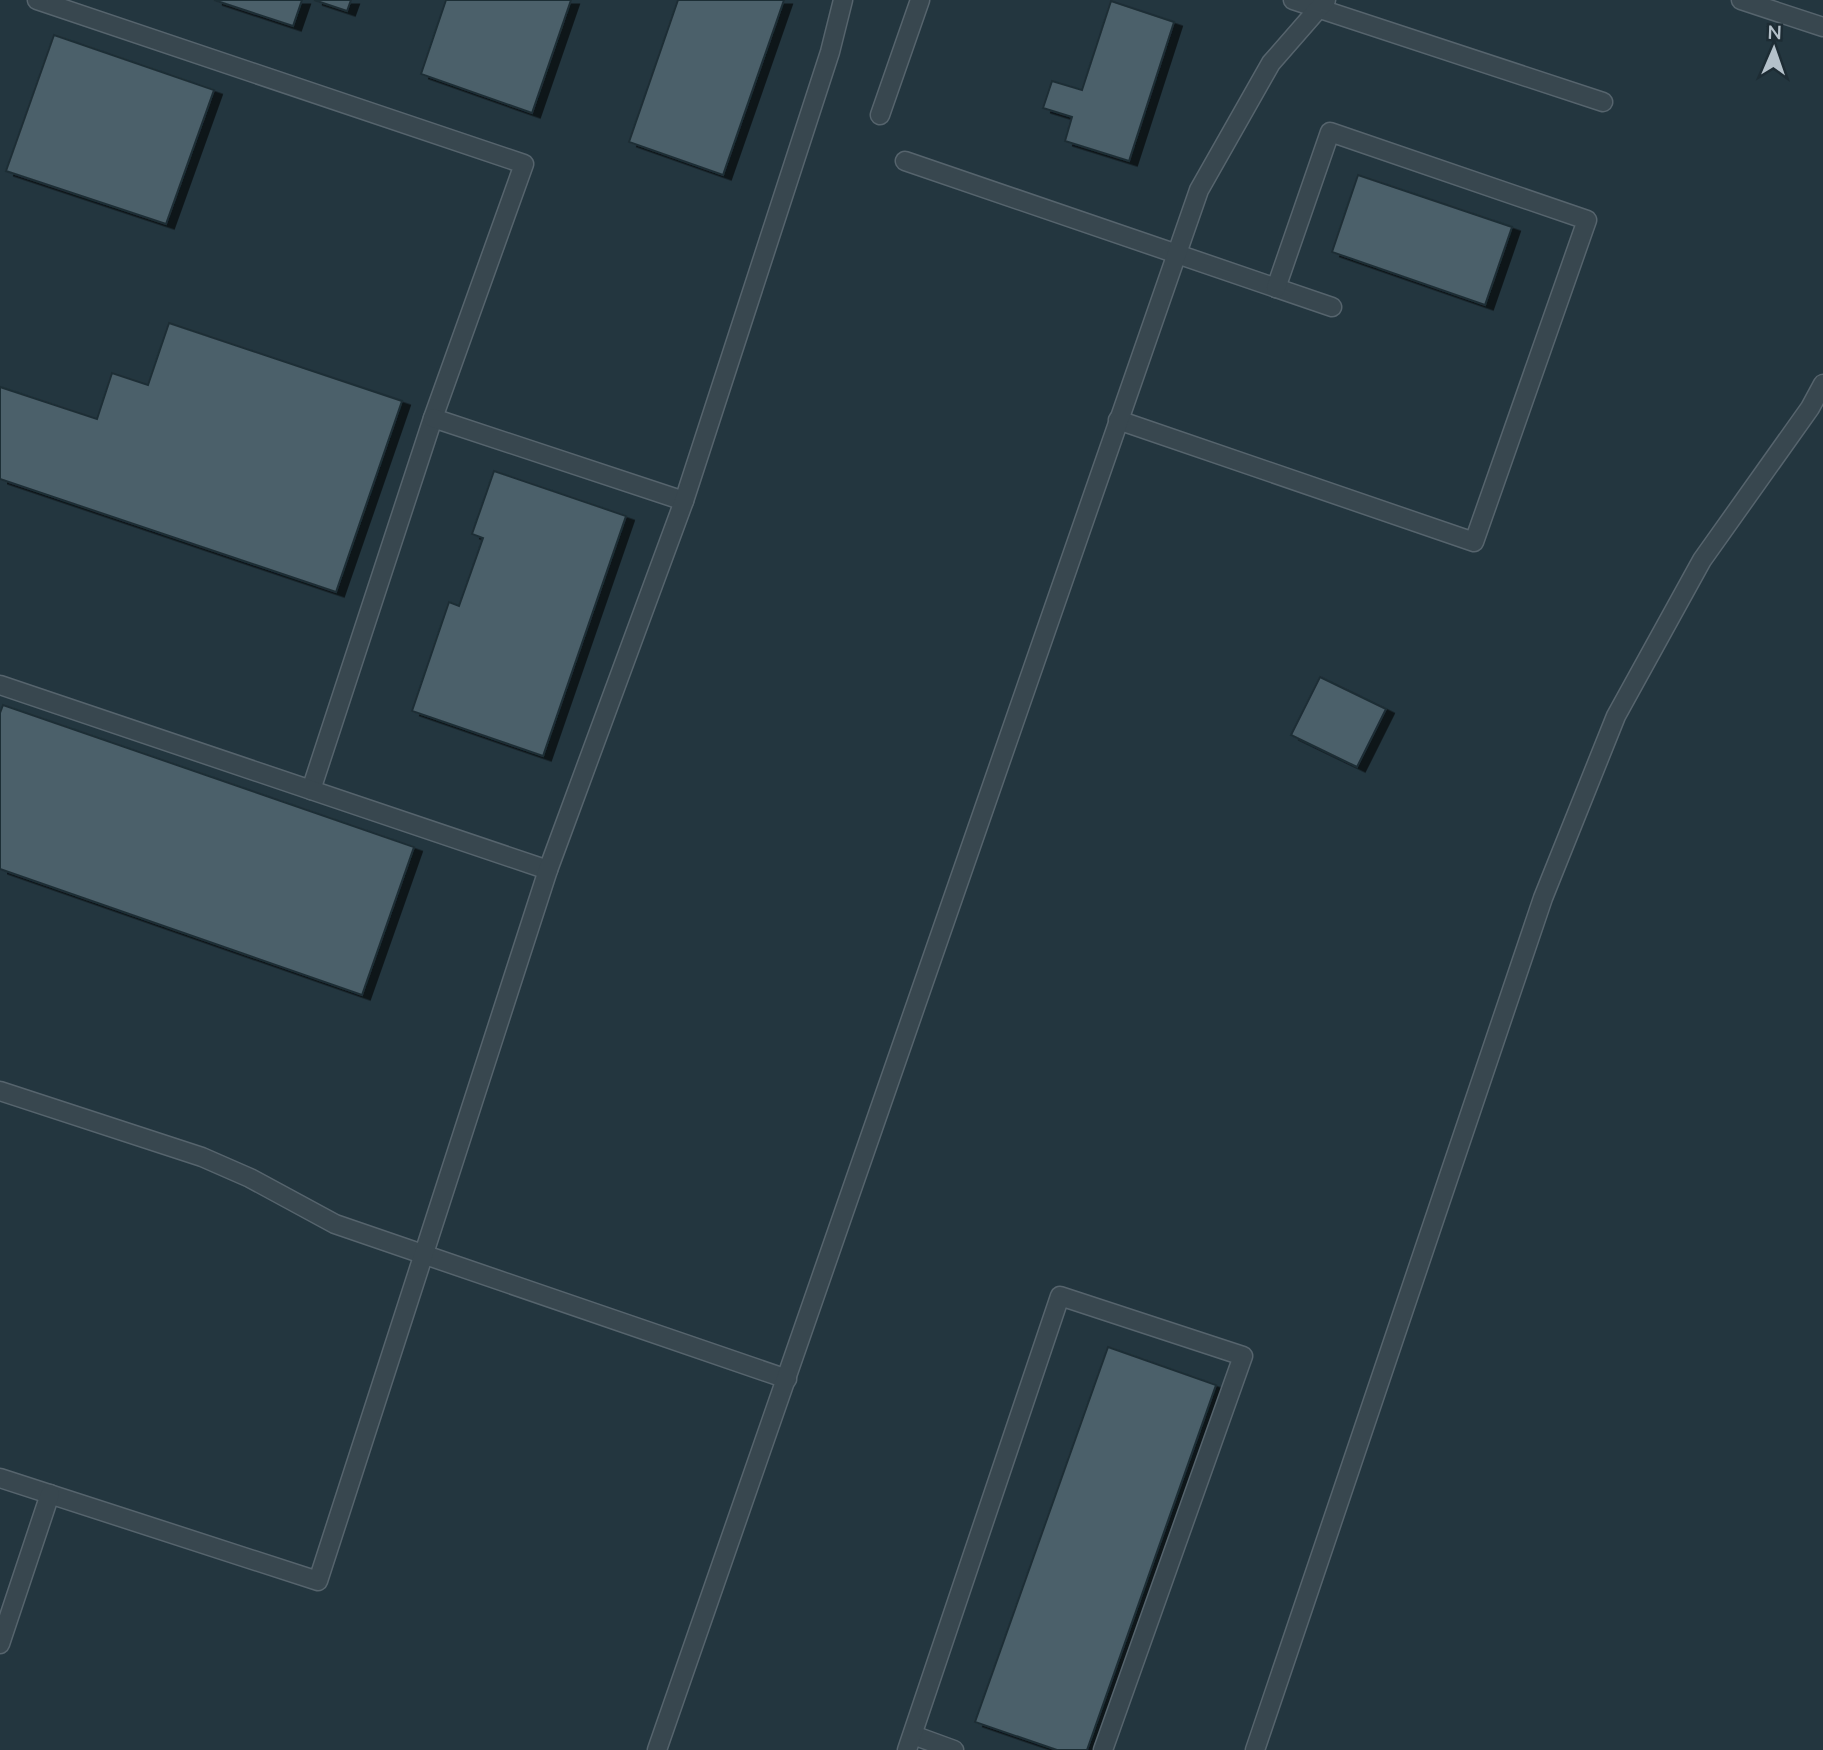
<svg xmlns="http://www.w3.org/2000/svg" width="1823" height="1750" font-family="Mulish,sans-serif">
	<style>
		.building { fill: #4c606a; stroke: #1f2e36; stroke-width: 2; filter: url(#shadow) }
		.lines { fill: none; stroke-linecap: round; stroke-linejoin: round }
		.service-casing { stroke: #56646d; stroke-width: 21 }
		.service { stroke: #38474f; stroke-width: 18 }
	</style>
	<defs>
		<filter id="shadow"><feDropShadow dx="8" dy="4.5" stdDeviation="0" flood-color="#0009"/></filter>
	</defs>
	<rect width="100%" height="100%" fill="#23363f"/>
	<g class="building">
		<polygon points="214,0 302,0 293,26"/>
		<polygon points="314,0 351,0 347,11"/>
		<polygon points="446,0 571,0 532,113 421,74"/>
		<polygon points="678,0 784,0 723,175 629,142"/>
		<polygon points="1111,1 1174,22 1129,161 1065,141 1072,117 1043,108 1052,81 1082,90"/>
		<polygon points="54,35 214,90 166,224 6,171"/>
		<polygon points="1358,175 1512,227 1485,305 1332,252"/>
		<polygon points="169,323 402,401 336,592 0,479 0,387 97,419 112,373 148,385"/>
		<polygon points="494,471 626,516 543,756 412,711 449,602 459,606 483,538 472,534"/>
		<polygon points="1320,677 1386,709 1357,767 1291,735"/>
		<polygon points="3,705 414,847 362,995 0,869 0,713"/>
		<polygon points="1108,1347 1216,1385 1087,1750 1057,1750 975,1722"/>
	</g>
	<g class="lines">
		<g class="service-casing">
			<g id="service">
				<polyline points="37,0 524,164 433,418 311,790"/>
				<polyline points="1293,0 1603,102"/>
				<polyline points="1741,0 1823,27"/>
				<polyline points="880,115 920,0"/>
				<polyline points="905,161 1332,307"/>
				<polyline points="433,418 684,501"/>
				<polyline points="1118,420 1474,542 1587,220 1330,132 1276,288"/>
				<polyline points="0,685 548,870"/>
				<polyline points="0,1091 202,1157 250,1178 335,1224 787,1379"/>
				<polyline points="0,1478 318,1581 548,870 684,501 830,52 843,0"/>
				<polyline points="0,1644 50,1494"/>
				<polyline points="913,1735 954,1750"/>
				<polyline points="657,1750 1199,190 1271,63 1326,0"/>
				<polyline points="907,1750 1060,1296 1243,1356 1103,1750"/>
				<polyline points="1255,1750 1543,898 1616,716 1702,560 1810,408 1823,384"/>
			</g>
		</g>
		<use href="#service" class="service"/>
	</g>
	<g transform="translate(1774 49) rotate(2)" stroke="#1d2c34" stroke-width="5" paint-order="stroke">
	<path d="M0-5L12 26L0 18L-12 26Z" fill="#b4c1ca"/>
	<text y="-10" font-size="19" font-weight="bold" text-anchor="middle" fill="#b4c1ca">N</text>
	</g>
</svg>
